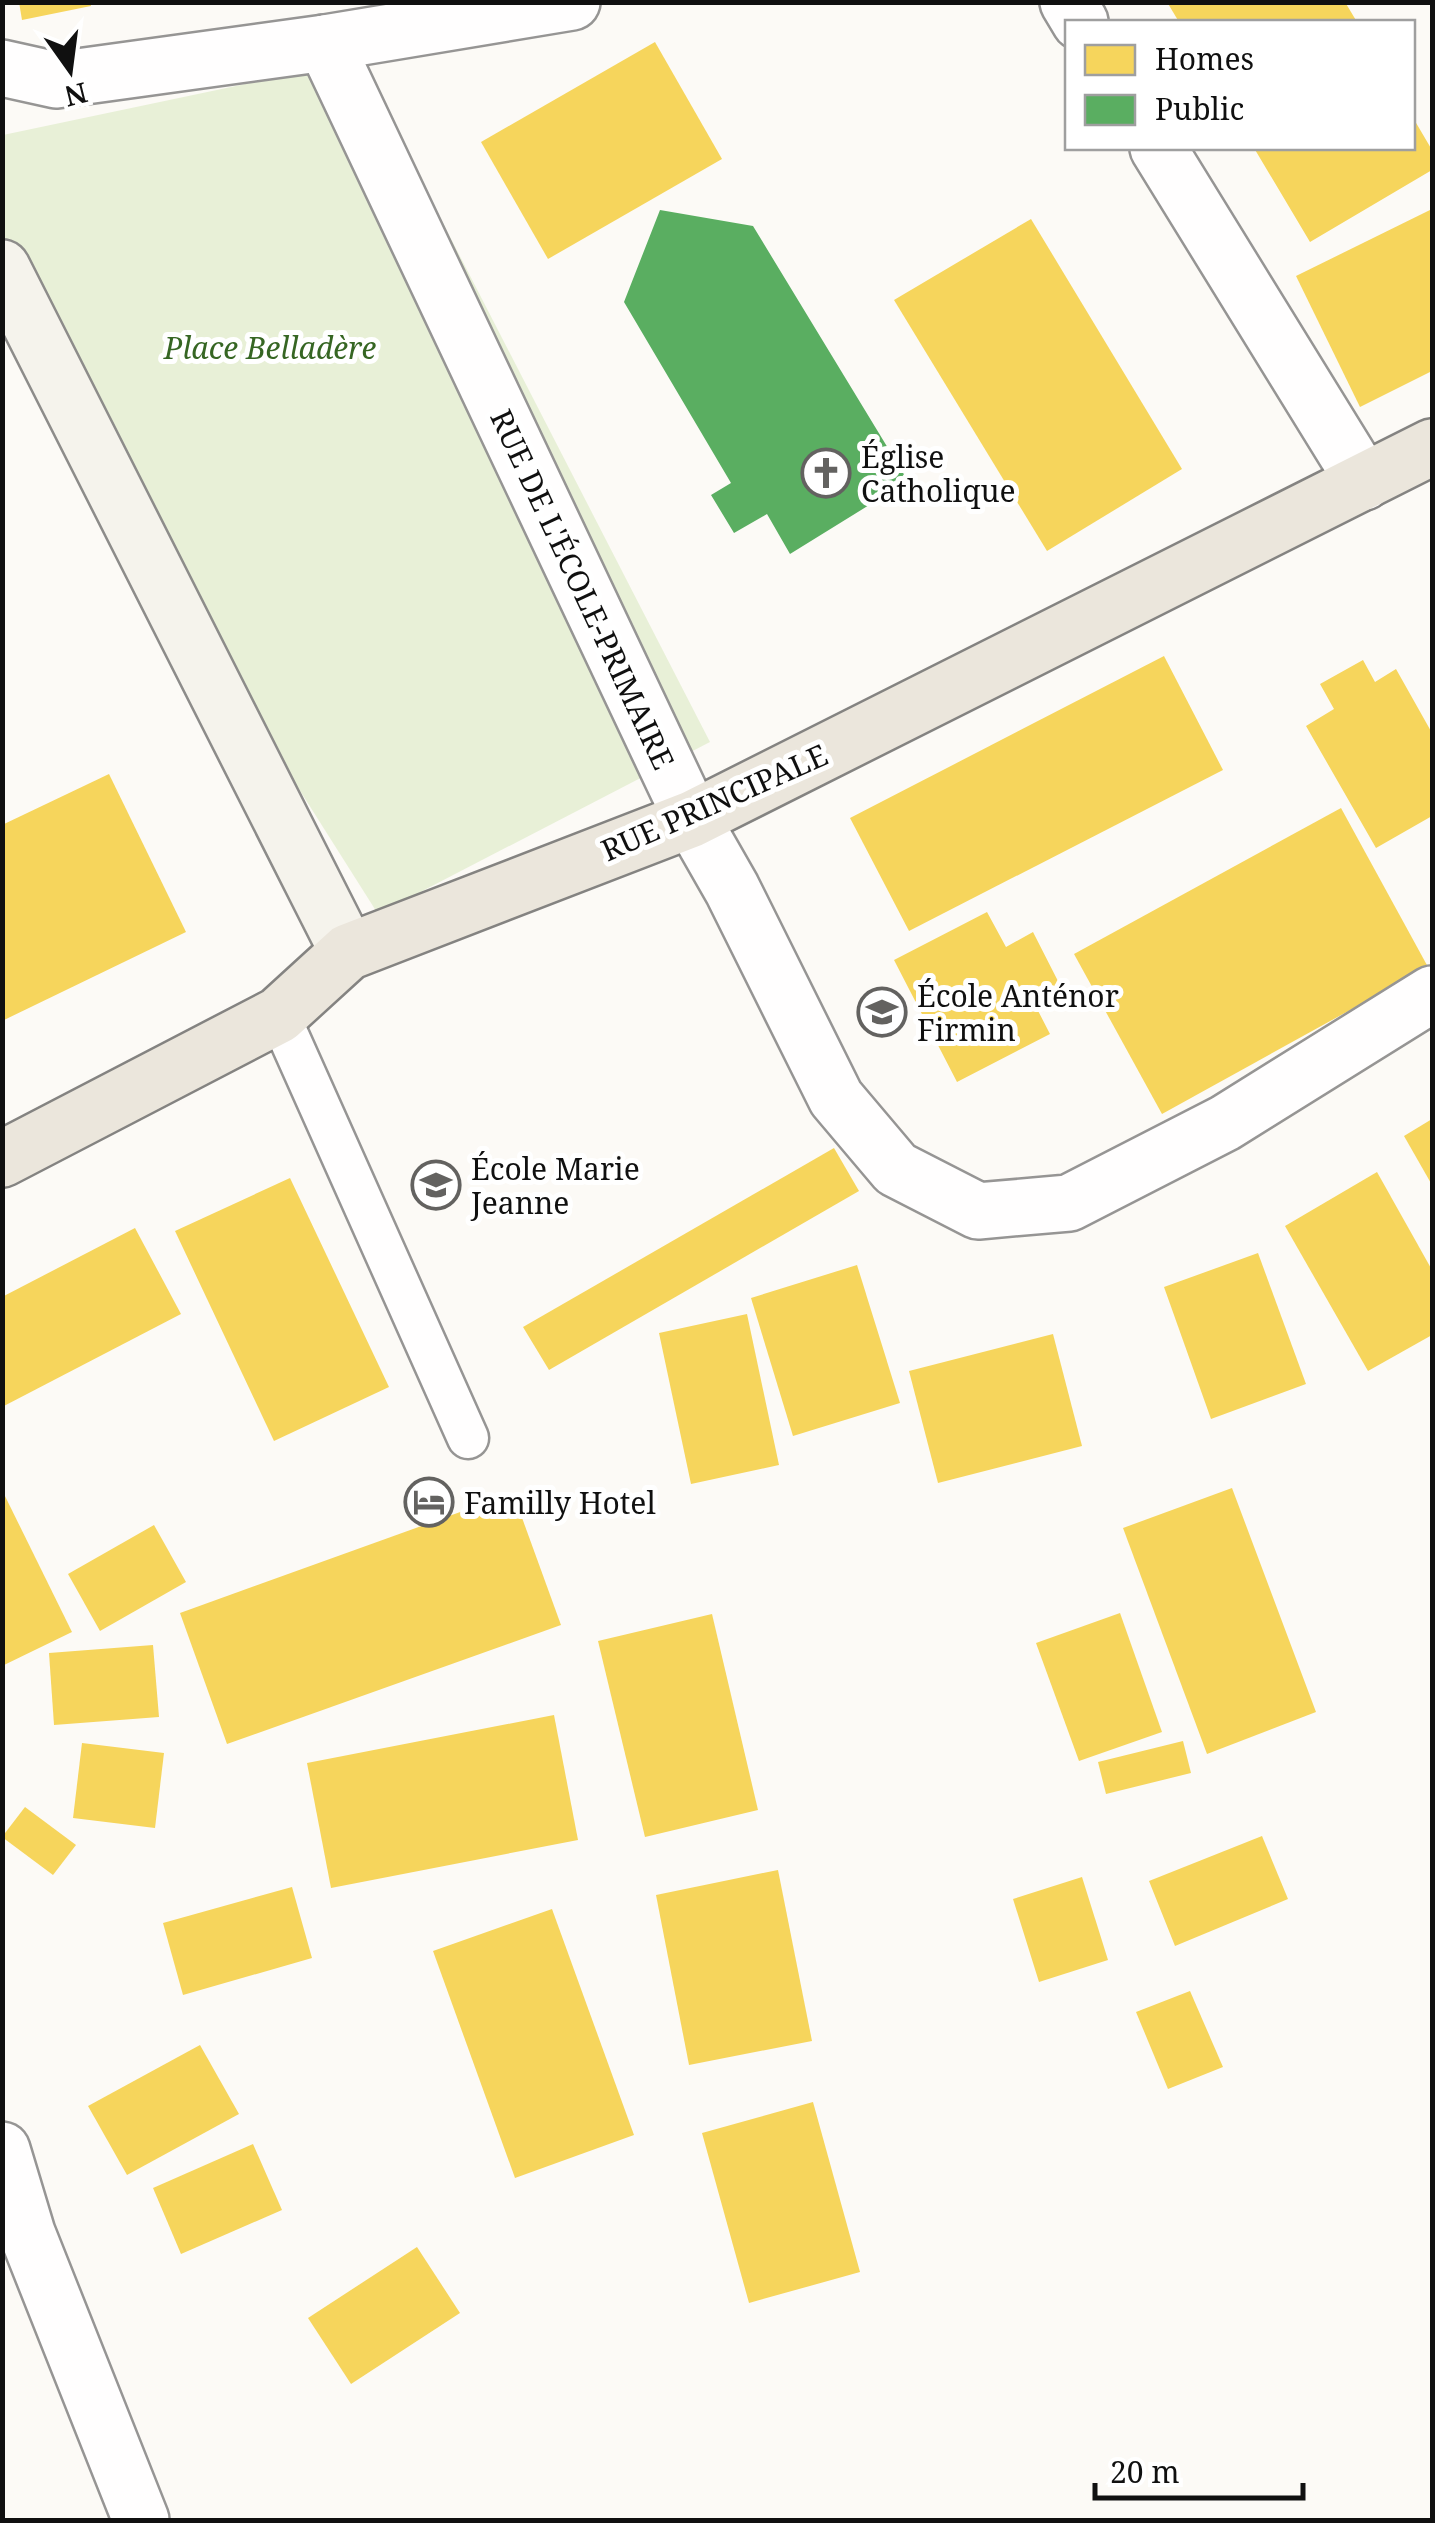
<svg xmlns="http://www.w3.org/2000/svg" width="1435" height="2523" font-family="'Noto Serif',serif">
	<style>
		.green { fill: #e8f0d7 }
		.homes { fill: #f6d55c }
		.public { fill: #5aae61 }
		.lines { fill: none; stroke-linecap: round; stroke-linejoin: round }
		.lane-casing { stroke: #969594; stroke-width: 45 }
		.street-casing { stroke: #969594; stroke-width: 60 }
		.secondary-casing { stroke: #8d8c8a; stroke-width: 60 }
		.primary-casing { stroke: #848381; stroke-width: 60 }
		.lane { stroke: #fffefe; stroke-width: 40 }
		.street { stroke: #fffefe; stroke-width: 55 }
		.secondary { stroke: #f5f3ec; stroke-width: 55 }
		.primary { stroke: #ebe6dc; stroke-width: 55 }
		.labels { text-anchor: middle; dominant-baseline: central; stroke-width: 10; stroke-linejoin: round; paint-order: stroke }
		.park-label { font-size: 30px; font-style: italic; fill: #366623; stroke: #fff }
		.poi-label { font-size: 30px; fill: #101010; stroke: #fff; text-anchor: start }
		.street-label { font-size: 30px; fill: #101010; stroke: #fff }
	</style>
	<rect width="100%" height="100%" fill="#fcfaf6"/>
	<polygon class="green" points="359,60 710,742 378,914 80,443 3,246 3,135"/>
	<g class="homes">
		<polygon points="19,2 90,2 91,6 22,20"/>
		<polygon points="1167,2 1345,2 1357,22 1179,22"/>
		<polygon points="655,42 722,159 548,259 481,142"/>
		<polygon points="1412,116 1432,150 1432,170 1310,242 1254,148 1412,148"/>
		<polygon points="1432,209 1432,371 1360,407 1296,276"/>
		<polygon points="1031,219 1182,469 1047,551 894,300"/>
		<polygon points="1164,656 1223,770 909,931 850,818"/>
		<polygon points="1363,660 1375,682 1396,669 1432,733 1432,816 1376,848 1306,726 1334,709 1320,684"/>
		<polygon points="109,774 186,932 2,1021 2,825"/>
		<polygon points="1341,808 1428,967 1162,1114 1074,954"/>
		<polygon points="987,912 1006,947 1033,932 1061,987 1033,1001 1050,1034 957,1082 894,960"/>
		<polygon points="1432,1119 1432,1185 1404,1136"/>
		<polygon points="834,1148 859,1191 549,1370 523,1327"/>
		<polygon points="1377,1172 1432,1270 1432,1335 1368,1371 1285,1226"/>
		<polygon points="290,1178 389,1387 274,1441 175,1231"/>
		<polygon points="135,1228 181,1314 2,1407 2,1297"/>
		<polygon points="1258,1253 1306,1384 1211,1419 1164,1287"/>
		<polygon points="857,1265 900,1403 793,1436 751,1298"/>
		<polygon points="747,1314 779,1465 691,1484 659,1333"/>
		<polygon points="1053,1334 1082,1446 938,1483 909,1371"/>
		<polygon points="1232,1488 1316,1712 1207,1754 1123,1528"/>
		<polygon points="2,1490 72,1632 2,1666"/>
		<polygon points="513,1493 561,1625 227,1744 180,1613"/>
		<polygon points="154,1525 186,1582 100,1631 68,1574"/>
		<polygon points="1120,1613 1162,1732 1079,1761 1036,1643"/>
		<polygon points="712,1614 758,1810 645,1837 598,1641"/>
		<polygon points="153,1645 159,1717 54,1725 49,1653"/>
		<polygon points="554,1715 578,1840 331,1888 307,1763"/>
		<polygon points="1183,1741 1191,1773 1106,1794 1098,1762"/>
		<polygon points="82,1743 164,1753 155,1828 73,1818"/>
		<polygon points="25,1807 76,1845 53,1875 2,1837"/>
		<polygon points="1262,1836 1288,1899 1175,1946 1149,1881"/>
		<polygon points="778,1870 812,2041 689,2065 656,1895"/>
		<polygon points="1082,1877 1108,1960 1039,1982 1013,1899"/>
		<polygon points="292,1887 312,1958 183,1995 163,1923"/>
		<polygon points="552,1909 634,2135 515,2178 433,1951"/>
		<polygon points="1190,1991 1223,2067 1168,2089 1136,2012"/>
		<polygon points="200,2045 239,2114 127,2175 88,2106"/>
		<polygon points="813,2102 860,2272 749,2303 702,2133"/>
		<polygon points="253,2144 282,2210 181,2254 153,2188"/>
		<polygon points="417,2247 460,2313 351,2384 308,2318"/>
	</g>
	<polygon class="public" points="660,210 753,226 908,481 790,554 767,514 734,533 711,495 731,483 624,302"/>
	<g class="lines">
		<g class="lane-casing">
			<polyline id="lane" points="279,1015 468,1438"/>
		</g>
		<g class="street-casing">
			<g id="street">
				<polyline points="1068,2 1080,22"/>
				<polyline points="325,43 692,819 732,889 836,1098 896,1169 978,1211 1069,1203 1225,1123 1432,994"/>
				<polyline points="2,68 56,80 325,43 572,2"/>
				<polyline points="1158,148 1364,482"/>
				<polyline points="2,2150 27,2233 141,2520"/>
			</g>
		</g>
		<g class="secondary-casing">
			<polyline id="secondary" points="2,268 348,952"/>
		</g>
		<g class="primary-casing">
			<polyline id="primary" points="2,1159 279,1015 348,952 692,819 1432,447"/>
		</g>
		<use href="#lane" class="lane"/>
		<use href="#street" class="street"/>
		<use href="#secondary" class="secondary"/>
		<use href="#primary" class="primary"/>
	</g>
	<defs>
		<g id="church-ring" transform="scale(2.5)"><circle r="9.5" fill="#fff" stroke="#636260" stroke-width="1.5"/><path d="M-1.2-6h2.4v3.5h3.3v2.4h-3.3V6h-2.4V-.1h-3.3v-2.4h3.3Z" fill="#636260"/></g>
		<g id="school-ring" transform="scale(2.5)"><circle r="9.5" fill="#fff" stroke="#636260" stroke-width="1.5"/><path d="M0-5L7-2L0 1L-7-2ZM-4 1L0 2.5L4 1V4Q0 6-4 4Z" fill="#636260"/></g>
		<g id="hotel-ring" transform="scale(2.5)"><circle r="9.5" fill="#fff" stroke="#636260" stroke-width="1.5"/><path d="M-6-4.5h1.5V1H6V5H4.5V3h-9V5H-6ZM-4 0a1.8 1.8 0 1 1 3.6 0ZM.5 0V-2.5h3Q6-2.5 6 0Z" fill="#636260"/></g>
	</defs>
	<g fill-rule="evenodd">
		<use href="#church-ring" x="826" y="473"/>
		<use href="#school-ring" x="882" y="1012"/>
		<use href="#school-ring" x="436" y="1185"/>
		<use href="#hotel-ring" x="429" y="1502"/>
	</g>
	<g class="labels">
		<g class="park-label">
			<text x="270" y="347">Place Belladère</text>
		</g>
		<g class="poi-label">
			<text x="861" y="456">Église<tspan x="861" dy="34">Catholique</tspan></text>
			<text x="917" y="995">École Anténor<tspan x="917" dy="34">Firmin</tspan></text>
			<text x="471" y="1168">École Marie<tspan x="471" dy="34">Jeanne</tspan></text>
			<text x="464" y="1502">Familly Hotel</text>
		</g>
		<g class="street-label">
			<text transform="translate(583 589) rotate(65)">RUE DE L'ÉCOLE-PRIMAIRE</text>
			<text transform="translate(714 802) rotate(-24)">RUE PRINCIPALE</text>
		</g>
	</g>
	<rect width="1435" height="2523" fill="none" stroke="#101010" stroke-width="10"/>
	<rect x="1065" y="20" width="350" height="130" fill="#ffffff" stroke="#9f9f9f" stroke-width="2.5"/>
	<rect x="1085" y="45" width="50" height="30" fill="#f6d55c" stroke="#9f9f9f" stroke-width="2.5"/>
	<text x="1155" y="70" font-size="30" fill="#101010">Homes</text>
	<rect x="1085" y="95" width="50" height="30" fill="#5aae61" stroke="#9f9f9f" stroke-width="2.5"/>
	<text x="1155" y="120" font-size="30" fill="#101010">Public</text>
	<g transform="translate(70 70) rotate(166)" stroke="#ffffff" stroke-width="8" paint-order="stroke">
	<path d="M0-8L18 38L0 25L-18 38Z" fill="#101010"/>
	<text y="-15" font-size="28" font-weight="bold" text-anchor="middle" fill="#101010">N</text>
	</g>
	<path d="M1095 2483v15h208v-15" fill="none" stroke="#101010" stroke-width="5"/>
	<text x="1110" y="2483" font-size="30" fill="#101010" stroke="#ffffff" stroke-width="8" paint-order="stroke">20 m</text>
</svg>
